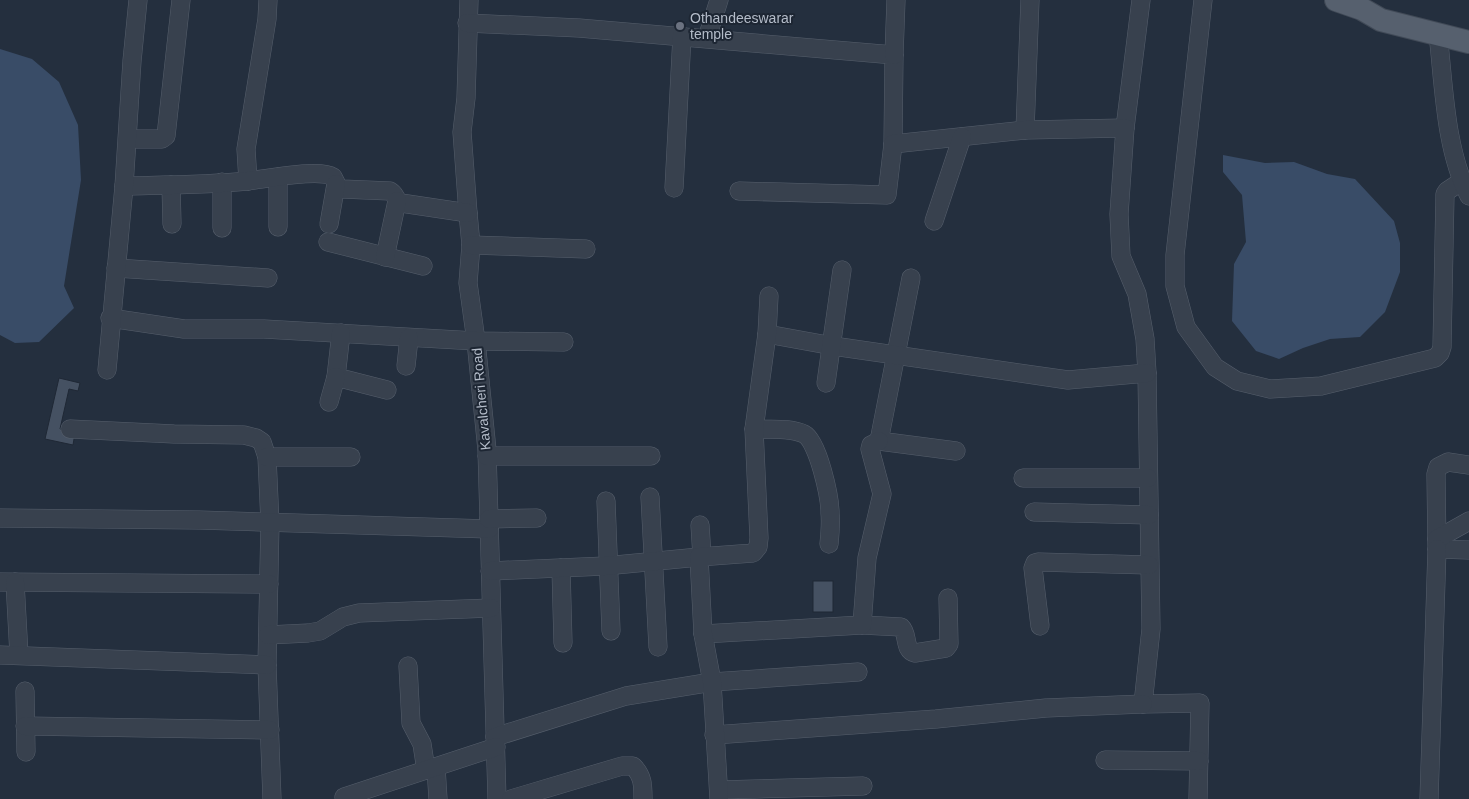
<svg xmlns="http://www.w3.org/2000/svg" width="1469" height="799" font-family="Helvetica,sans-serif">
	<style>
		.water { fill: #394c67 }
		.building { fill: #455162; stroke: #1f2835 }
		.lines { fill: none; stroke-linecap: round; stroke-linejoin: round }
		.minor-casing { stroke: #565f6c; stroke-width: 19 }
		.major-casing { stroke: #414a57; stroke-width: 24 }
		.minor { stroke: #38414e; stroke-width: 18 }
		.major { stroke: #56606e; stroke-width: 22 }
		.worship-dot { fill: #6b7280; stroke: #1d2633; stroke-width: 2 }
		.labels { text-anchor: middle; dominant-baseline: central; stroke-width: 4; stroke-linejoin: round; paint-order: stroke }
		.poi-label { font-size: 14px; fill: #b4bcc9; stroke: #1d2633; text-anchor: start }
		.street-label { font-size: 14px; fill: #b4bcc9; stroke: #1d2633 }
	</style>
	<rect width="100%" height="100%" fill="#242f3e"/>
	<g class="water">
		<polygon points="0,49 32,59 59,82 78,125 81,180 64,286 74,308 39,342 15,343 0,335"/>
		<polygon points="1223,155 1265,163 1294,162 1327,174 1355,179 1394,221 1400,243 1400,272 1385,312 1360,337 1330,339 1303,348 1279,359 1256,351 1232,321 1234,264 1246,242 1242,195 1223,172"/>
	</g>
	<g class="building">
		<polygon points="59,378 80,383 78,391 69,389 60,429 75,433 73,445 45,439"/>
		<rect x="813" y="581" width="20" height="31"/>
	</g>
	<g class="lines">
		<g class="minor-casing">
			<g id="minor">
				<polyline points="469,0 466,98 462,132 468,213 471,245 468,283 476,341 487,450 497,799"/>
				<polyline points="1203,0 1175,255 1175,286 1186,327 1215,367 1237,381 1270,389 1321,386 1435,358 1440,353 1442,347 1445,194 1447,191 1462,181"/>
				<polyline points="467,23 579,28 894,55 893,144"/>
				<path d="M1438,34C1444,86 1445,149 1469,196"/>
				<polyline points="707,38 719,0"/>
				<polyline points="894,55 896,0"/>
				<polyline points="1125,128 1141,0"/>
				<polyline points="1025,130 1030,0"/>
				<polyline points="136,139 162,139 166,136 181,0"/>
				<polyline points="278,177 278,227"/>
				<polyline points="248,181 246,149 267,19 268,0"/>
				<polyline points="222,182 222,228"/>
				<polyline points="171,185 172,224"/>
				<path d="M124,186C166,185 207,185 248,181C266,179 319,168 333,177L338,187L342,189L390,191C396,194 395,200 401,203L468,213"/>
				<polyline points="674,188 682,36"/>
				<polyline points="739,191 887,195 893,144 1025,130 1125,128 1119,214 1121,256 1137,294 1145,339 1147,373 1151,629 1143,704 1200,703 1198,799"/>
				<polyline points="934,221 962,137"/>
				<polyline points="329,224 336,184"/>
				<polyline points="328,242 423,266"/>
				<polyline points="471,245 586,249"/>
				<polyline points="385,257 397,201"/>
				<polyline points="116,268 268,278"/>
				<polyline points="911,278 879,441 956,451"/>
				<polyline points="110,318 184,329 264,329 476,341 564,342"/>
				<polyline points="341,333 336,377 387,390"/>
				<polyline points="767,334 833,346 1068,380 1147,373"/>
				<polyline points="406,366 409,338"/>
				<polyline points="107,370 124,186 132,61 138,0"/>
				<polyline points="826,383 842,270"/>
				<polyline points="329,402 336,377"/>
				<polyline points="70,429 174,434 244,435 256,438 262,442 267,457 270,523 267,665 272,799"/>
				<path d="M754,429C769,430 790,427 804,434C818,441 830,497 830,513C831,523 830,534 829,544"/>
				<polyline points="487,456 651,456"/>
				<polyline points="267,457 351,457"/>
				<polyline points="1469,465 1448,462 1438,467 1436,474 1437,549 1469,550"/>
				<polyline points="1023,478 1148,478"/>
				<polyline points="650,497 658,647"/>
				<polyline points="606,501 611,631"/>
				<polyline points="1034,512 1149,515"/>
				<polyline points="0,518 199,520 489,529"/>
				<polyline points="489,519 537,518"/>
				<polyline points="700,525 702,557"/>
				<polyline points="1437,539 1469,521"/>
				<polyline points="561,568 563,643"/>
				<polyline points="490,571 605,566 699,557"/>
				<polyline points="0,582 269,584"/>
				<polyline points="15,582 19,655"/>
				<path d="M862,625L901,627C909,634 903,650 915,653L946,648L949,644L948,598"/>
				<polyline points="1040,626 1033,568 1035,563 1038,562 1149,565"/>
				<polyline points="703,634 862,625 867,558 882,494 870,449 871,445 879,441"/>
				<polyline points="268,635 308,633 320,631 343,617 359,613 491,608"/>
				<polyline points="0,655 267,665"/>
				<polyline points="408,666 411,723 422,744 426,770"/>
				<polyline points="25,691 26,752"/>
				<polyline points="25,726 270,730"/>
				<polyline points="714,735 936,719 1046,708 1143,704"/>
				<polyline points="495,737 626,696 712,682 858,672"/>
				<polyline points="1105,760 1199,761"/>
				<polyline points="436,767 438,799"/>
				<polyline points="720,790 863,786"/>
				<polyline points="344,797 496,747"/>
				<path d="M511,799L622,766H633C643,776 643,785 643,799"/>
				<polyline points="719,799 712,682 703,634 699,557 753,553 758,547 759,538 754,429 767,334 769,296"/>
				<polyline points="1429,799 1437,549"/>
			</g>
		</g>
		<g class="major-casing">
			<polyline id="major" points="1336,0 1362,9 1381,20 1469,42"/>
		</g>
		<use href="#minor" class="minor"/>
		<use href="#major" class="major"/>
	</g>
	<circle class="worship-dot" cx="680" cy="26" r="5"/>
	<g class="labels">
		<g class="poi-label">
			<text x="690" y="18">Othandeeswarar<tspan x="690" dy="16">temple</tspan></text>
		</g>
		<g class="street-label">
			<text transform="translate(481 399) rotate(-95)">Kavalcheri Road</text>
		</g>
	</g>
</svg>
